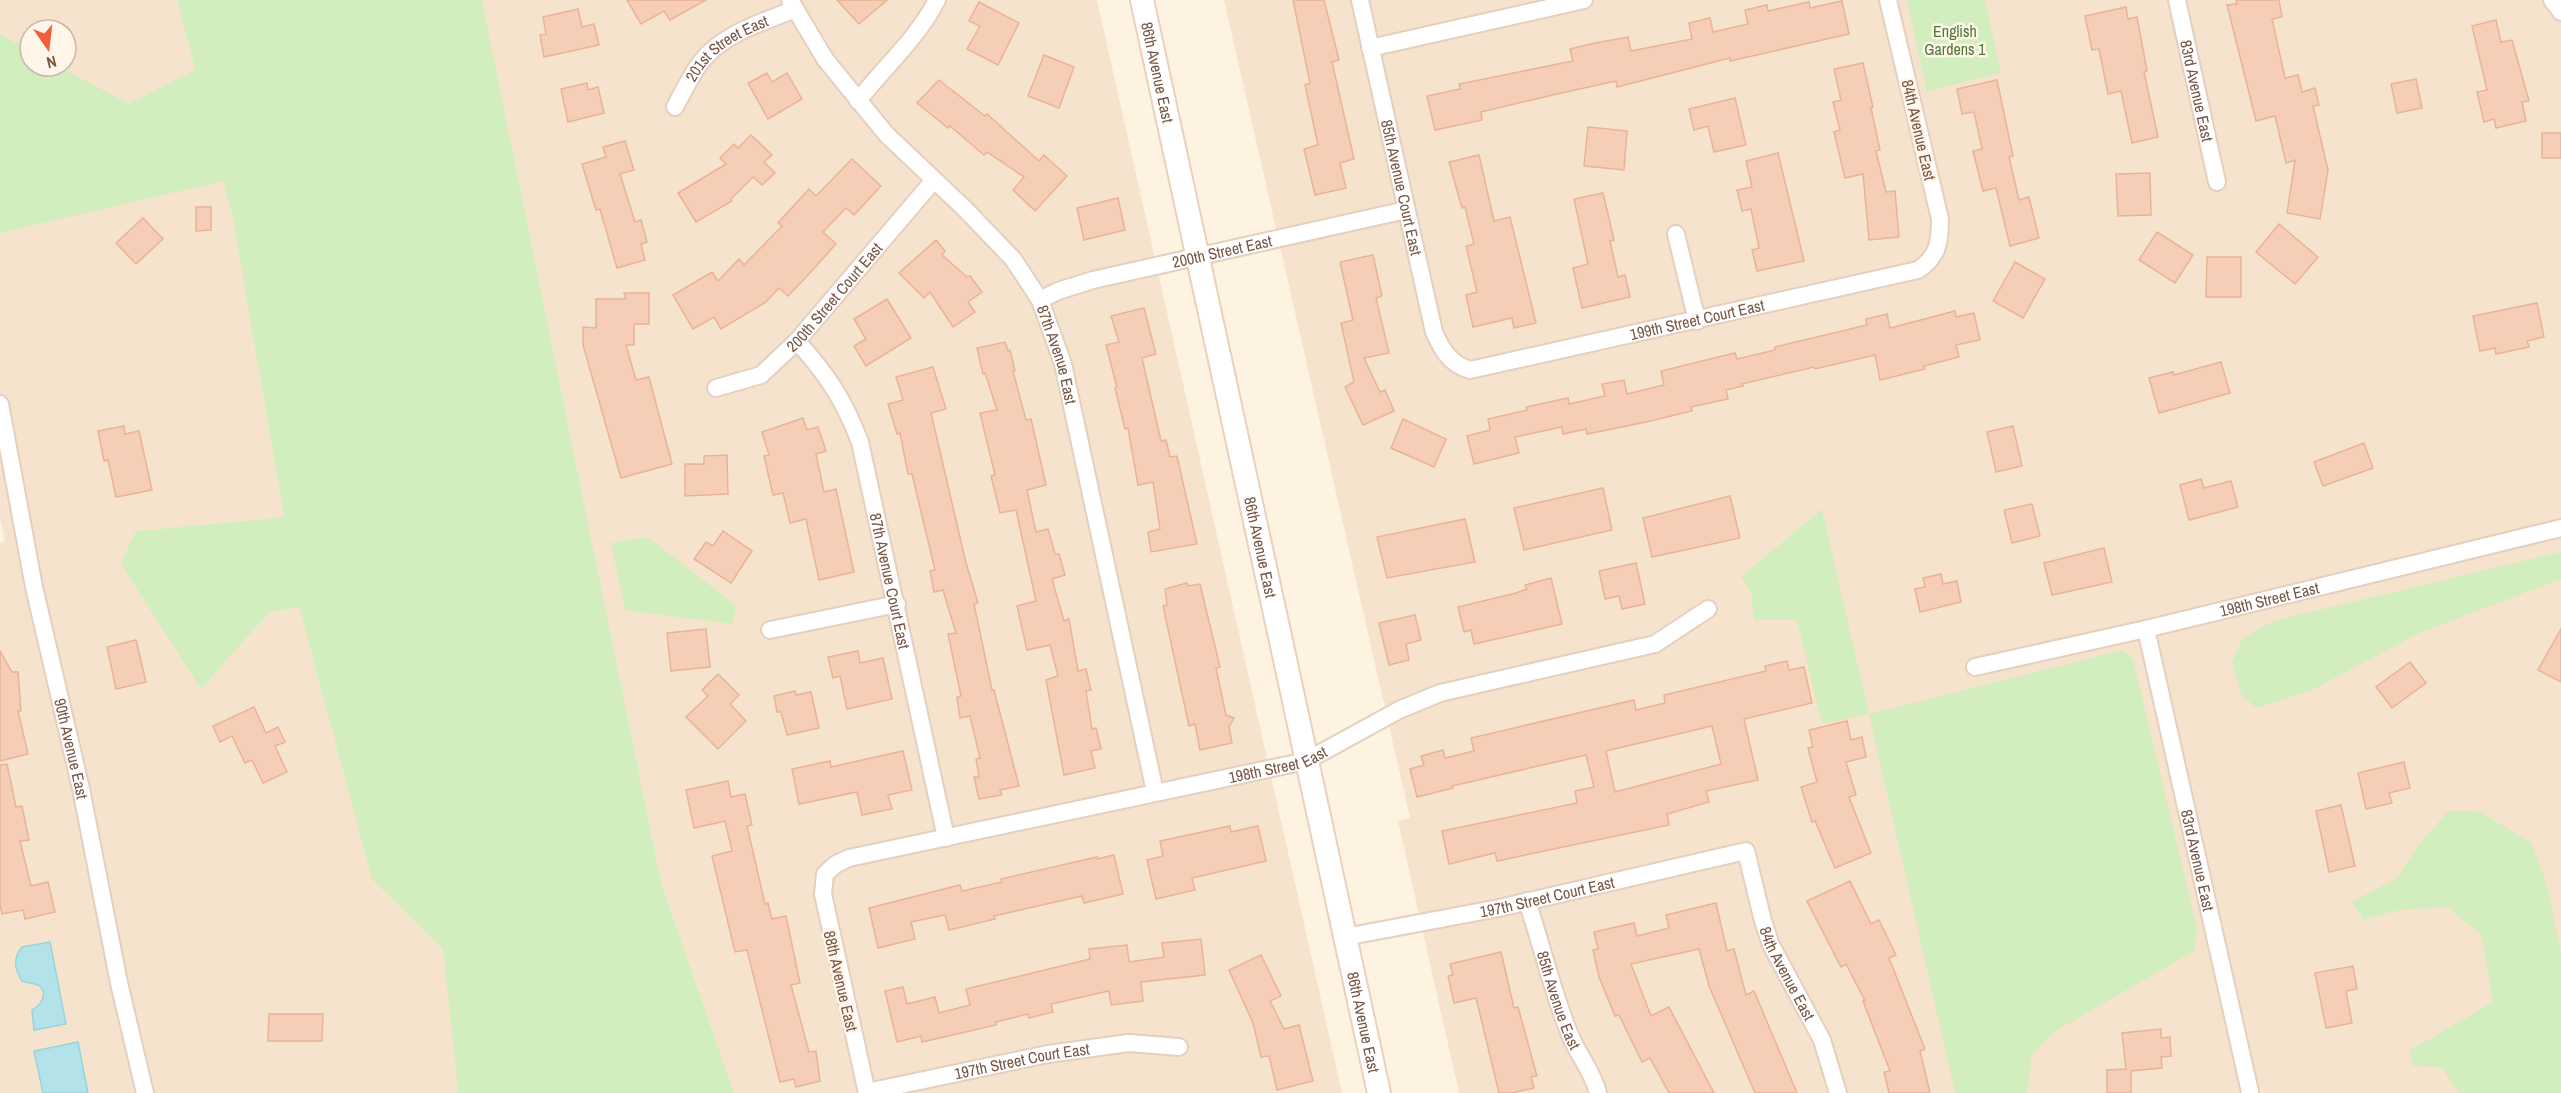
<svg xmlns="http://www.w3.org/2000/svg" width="2561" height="1093" font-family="'Archivo Narrow',sans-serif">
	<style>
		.residential { fill: #f6e3ce; fill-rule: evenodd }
		.green { fill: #d2edbe }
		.water { fill: #b3e3e9; stroke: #99d4dc; stroke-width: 1.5 }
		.building { fill: #f6cdb6; stroke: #eab395; stroke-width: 1.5; fill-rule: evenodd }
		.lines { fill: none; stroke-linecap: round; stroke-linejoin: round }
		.street-casing { stroke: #e5cfbe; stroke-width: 20 }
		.secondary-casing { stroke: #ebd0bb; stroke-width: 26 }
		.street { stroke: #fff; stroke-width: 16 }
		.secondary { stroke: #fff; stroke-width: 22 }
		.labels { text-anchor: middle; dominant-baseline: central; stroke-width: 5; stroke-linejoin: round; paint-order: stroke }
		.park-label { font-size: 16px; fill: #4e793a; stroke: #fff6e9 }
		.street-label { font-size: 16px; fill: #775645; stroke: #fff6e9 }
	</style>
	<rect width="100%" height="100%" fill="#fef2e0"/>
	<g class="residential">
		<path d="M0,0H177L232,214L284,517L136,531L201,689L270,612L299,607L372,880L443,949L458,1093H0V543L5,541L0,517ZM30,30H66V66H30Z"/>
		<polygon points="482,0 1097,0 1342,1093 734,1093 661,882"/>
		<polygon points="1224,0 2561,0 2561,1093 1459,1093 1398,821 1410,818"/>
	</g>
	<g class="green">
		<polygon points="177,0 482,0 661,882 734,1093 458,1093 443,949 372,880 299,607 270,612 201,689 121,564 136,531 284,517 232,214 223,181 0,233 0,34 30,51 30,66 58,66 129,104 195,70"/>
		<polygon points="1907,0 1985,0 2001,73 1927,91"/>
		<polygon points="1822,509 1869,714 2123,650 2133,659 2197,928 2194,951 2054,1032 2032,1055 2027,1093 1955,1093 1869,714 1822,724 1797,620 1754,620 1751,592 1741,577"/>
		<polygon points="648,537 736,606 732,624 625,610 611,543"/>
		<polygon points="2561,552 2561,579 2419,633 2310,691 2256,708 2241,694 2232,663 2243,638 2274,621"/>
		<polygon points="2448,811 2478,811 2532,843 2548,889 2561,953 2561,1093 2459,1093 2441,1067 2413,1066 2409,1051 2493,1002 2481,934 2447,907 2400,910 2364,919 2351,902 2396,879 2418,846"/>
	</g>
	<g class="water">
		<path d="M50,942L66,1024L34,1030L32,1010C40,1006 50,993 38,985C34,983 27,983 22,981C15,969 12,960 22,947Z"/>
		<polygon points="78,1042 88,1093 43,1093 34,1051"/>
	</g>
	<g class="building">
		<polygon points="627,0 706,0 670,20 664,11 641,24"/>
		<polygon points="837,0 887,0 859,24"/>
		<polygon points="1293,0 1324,0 1339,60 1332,62 1354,159 1340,163 1346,188 1315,195 1304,149 1318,145 1305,85 1310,83"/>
		<polygon points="2236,0 2279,0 2282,17 2272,19 2285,78 2298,75 2302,92 2315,88 2319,105 2313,106 2328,170 2320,219 2287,213 2295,160 2286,163 2275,116 2256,121 2227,5 2237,4"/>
		<polygon points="1842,1 1849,34 1730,61 1730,58 1617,87 1616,81 1557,94 1481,112 1482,120 1435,130 1427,96 1460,89 1459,84 1573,61 1570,49 1595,43 1628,37 1631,51 1692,39 1689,23 1710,18 1713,32 1748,24 1745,10 1767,5 1768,11 1809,2 1810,8"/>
		<polygon points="979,2 1019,23 998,65 967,49 980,26 969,21"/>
		<polygon points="2126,7 2128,19 2137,17 2147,71 2144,72 2158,137 2132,143 2121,91 2108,94 2099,49 2092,50 2085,16"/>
		<polygon points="578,9 582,27 594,24 599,45 544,57 540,35 546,34 543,17"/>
		<polygon points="2496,20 2501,42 2512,40 2529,101 2522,102 2526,121 2496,128 2494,119 2484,122 2477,92 2487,90 2472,26"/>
		<polygon points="1044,55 1074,67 1059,108 1028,96"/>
		<polygon points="1863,63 1873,107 1871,108 1880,150 1876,151 1886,192 1895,191 1899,237 1869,240 1863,174 1845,178 1834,132 1840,130 1833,102 1841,100 1834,69"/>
		<polygon points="767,73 772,82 787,73 802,99 768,119 748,83"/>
		<polygon points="2416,79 2422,108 2397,113 2391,84"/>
		<polygon points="939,80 985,116 987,114 1039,161 1044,155 1067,176 1035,211 1013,190 1024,177 987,152 984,155 950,126 948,128 917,103"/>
		<polygon points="1997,80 2013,156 2009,157 2019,200 2029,197 2039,238 2010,246 1996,188 1983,191 1973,151 1982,149 1974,112 1962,114 1957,89"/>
		<polygon points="587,83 588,90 598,87 604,113 568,122 561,89"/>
		<polygon points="1735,98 1746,145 1714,152 1708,126 1694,130 1689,109"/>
		<polygon points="1588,127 1627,131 1624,170 1584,166"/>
		<rect x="2542" y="133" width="19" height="25"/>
		<polygon points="751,135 772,155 764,162 775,173 762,185 753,177 731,199 732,201 696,222 678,193 726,164 720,158 734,144 738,148"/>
		<polygon points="625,141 634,170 620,174 635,222 641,220 647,242 641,244 645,260 617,268 600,209 596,210 582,164 606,157 603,147"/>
		<polygon points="1778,153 1804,261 1757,271 1752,250 1759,248 1751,209 1742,211 1737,190 1752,187 1746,161"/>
		<polygon points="1479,155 1494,221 1510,217 1536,323 1514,328 1512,318 1473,327 1466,295 1477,292 1466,246 1474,244 1465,207 1462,208 1449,162"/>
		<polygon points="852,159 881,186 854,215 846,208 823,232 836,244 809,274 788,296 779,288 766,302 721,329 714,317 693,329 673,295 712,272 718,281 739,259 744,265 782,226 778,223 809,189 816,196"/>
		<polygon points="2150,173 2151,215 2118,216 2116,174"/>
		<polygon points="1603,193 1614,240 1610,241 1618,277 1625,275 1630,297 1582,308 1573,268 1588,264 1574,199"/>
		<polygon points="1118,198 1125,230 1084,240 1077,208"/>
		<polygon points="196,207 211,207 211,230 196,231"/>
		<polygon points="143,218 163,239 136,264 116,243"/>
		<polygon points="2279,224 2318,257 2295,284 2256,252"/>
		<polygon points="2157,232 2193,255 2175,283 2139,260"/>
		<polygon points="936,240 945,251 942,255 967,277 970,276 982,292 968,302 975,312 953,327 930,292 924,298 899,273"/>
		<polygon points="1373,255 1382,296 1376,298 1389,353 1364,358 1380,392 1385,390 1394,411 1363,425 1345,387 1354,382 1341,323 1353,320 1340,262"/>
		<polygon points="2207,257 2241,257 2241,297 2206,297"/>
		<polygon points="2015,262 2045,279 2023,318 1993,301"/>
		<polygon points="624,293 649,293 649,324 634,324 634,345 626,345 636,380 649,377 672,464 621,478 583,345 583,327 596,328 596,299 626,299"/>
		<polygon points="887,299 911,338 866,366 854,346 866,339 854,319"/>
		<polygon points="2537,303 2544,337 2527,341 2529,347 2496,354 2495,348 2480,351 2473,316"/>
		<polygon points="1144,308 1156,354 1142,358 1161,441 1166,440 1170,457 1177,456 1197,544 1151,552 1148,532 1160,529 1153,482 1138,485 1128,428 1125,429 1115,388 1117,387 1106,345 1119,342 1111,316"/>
		<polygon points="1955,311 1956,317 1974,313 1980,340 1956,345 1959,357 1924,366 1925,369 1880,380 1875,355 1815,369 1814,367 1742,384 1743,386 1726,390 1728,399 1691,407 1692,411 1646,422 1587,434 1586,429 1563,434 1562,427 1515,437 1519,453 1474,464 1467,436 1490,430 1488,419 1527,410 1526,407 1568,398 1569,404 1605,396 1602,384 1624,380 1627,394 1664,385 1661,371 1735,353 1737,359 1775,350 1775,347 1867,325 1866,319 1887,314 1890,328"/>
		<polygon points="1005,342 1008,351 1010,350 1015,371 1013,371 1026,420 1031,419 1046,485 1027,490 1036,532 1048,529 1055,554 1059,554 1065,575 1052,579 1064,621 1069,619 1078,671 1086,669 1091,690 1086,691 1092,729 1096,728 1101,749 1091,751 1095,768 1064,775 1046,680 1058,676 1050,645 1027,650 1017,606 1036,601 1016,510 1000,513 991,476 995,475 980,413 997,410 985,373 983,374 977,348"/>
		<polygon points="2221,362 2230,393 2159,413 2149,378 2173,372 2174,375"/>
		<polygon points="933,367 946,409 931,413 966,563 978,603 974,604 992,690 994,690 1019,786 1000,790 1002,795 979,799 974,777 979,777 976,759 980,758 970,716 960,718 957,697 961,696 948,634 956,633 943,590 934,592 930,571 935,570 917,495 912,474 908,474 900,433 897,434 888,404 903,400 896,377"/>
		<polygon points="803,418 807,430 818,427 826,451 816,454 824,492 836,489 854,572 819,580 806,519 790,523 783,493 773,495 764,456 769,455 762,432"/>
		<polygon points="1403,419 1446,439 1434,467 1391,448"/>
		<polygon points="124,426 125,434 139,431 152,490 116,497 108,460 104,461 98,431"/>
		<polygon points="2013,426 2022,466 1996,472 1987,432"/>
		<polygon points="2364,443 2373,468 2323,486 2314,462"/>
		<polygon points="727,455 728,494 685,496 685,464 704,464 704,456"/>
		<polygon points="2201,479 2204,488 2231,481 2238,507 2189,520 2180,485"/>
		<polygon points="1603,488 1612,530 1524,550 1514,508"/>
		<polygon points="1730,496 1740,538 1652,557 1643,518"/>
		<polygon points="2032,504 2040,536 2012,543 2004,510"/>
		<polygon points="1465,519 1475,562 1387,578 1377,537"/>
		<polygon points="723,531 752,551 731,583 694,559 706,542 713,546"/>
		<polygon points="2104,548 2112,582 2052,595 2044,563"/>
		<polygon points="1636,563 1645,604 1622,609 1619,596 1605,599 1599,571"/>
		<polygon points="1941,574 1943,584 1957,581 1961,602 1920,612 1915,589 1925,587 1923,578"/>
		<polygon points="1551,578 1562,624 1474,644 1471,630 1464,632 1458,607 1516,593 1527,589 1525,585"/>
		<polygon points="1187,583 1188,586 1200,584 1220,667 1216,668 1226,715 1234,718 1229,727 1232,743 1200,750 1195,724 1189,726 1163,606 1167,605 1165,589"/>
		<polygon points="1415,615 1421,640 1406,644 1409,660 1389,665 1379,623"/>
		<polygon points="706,629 710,667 671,671 667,633"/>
		<polygon points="2561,629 2561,682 2538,670"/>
		<polygon points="136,640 146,682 116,689 107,647"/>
		<polygon points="0,651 12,672 18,672 21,711 18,711 28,754 0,761"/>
		<polygon points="858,651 860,663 883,658 892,699 847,709 840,676 833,678 828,657"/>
		<path d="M1787,661L1789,670L1804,667L1812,703L1744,719L1758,780L1706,791L1709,802L1667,814L1669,825L1497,861L1495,853L1449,864L1442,831L1577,803L1575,791L1594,787L1586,755L1452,786L1453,788L1417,797L1410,769L1424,765L1421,756L1443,750L1445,758L1474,751L1471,738L1634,700L1636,710L1665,703L1664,695L1766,671L1765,666ZM1712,726L1721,764L1615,792L1606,751Z"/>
		<polygon points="2410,662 2426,683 2392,708 2376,687"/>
		<polygon points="718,674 739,695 730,704 746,721 718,749 686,717 708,696 702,690"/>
		<polygon points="795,691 796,695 811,692 819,728 787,735 781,712 777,712 774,696"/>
		<polygon points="254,707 266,733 278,727 285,742 275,746 287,772 263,783 252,760 245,763 232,736 220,742 213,726"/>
		<polygon points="1847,721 1851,740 1862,737 1866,757 1846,762 1856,795 1849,797 1871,853 1835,868 1815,821 1812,822 1801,787 1817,782 1808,748 1813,747 1809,730"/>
		<polygon points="903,751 912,790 888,795 892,809 862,815 857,792 799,804 792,769 830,761 831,767"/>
		<polygon points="2404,762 2410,788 2389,793 2392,803 2366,809 2358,773"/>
		<polygon points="7,764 16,807 22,806 29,840 20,841 31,886 48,882 55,912 25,919 23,910 2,914 0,905 0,765"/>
		<polygon points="728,781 731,797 745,794 752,825 747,826 765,904 768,903 772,919 786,916 800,983 791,985 809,1052 816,1051 820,1081 796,1087 794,1079 780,1082 747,950 735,952 712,856 732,851 725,821 694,828 686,790"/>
		<polygon points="2341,805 2355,866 2329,872 2316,811"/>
		<polygon points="1230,826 1231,832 1258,826 1266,861 1192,878 1195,890 1156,899 1147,860 1163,856 1160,841"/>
		<polygon points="1114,855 1123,894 1084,903 1082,896 994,916 995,919 949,930 945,915 911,922 915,939 878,948 869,908 960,885 962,891 1002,882 1001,879 1097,857 1097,859"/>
		<polygon points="1850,881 1871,924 1879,920 1896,955 1889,958 1925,1049 1920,1051 1930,1093 1889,1093 1884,1072 1890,1071 1863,1001 1865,1001 1846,964 1841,967 1807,901"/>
		<polygon points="1716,903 1727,951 1734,949 1746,995 1754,991 1797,1093 1755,1093 1709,986 1699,949 1631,964 1651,1016 1669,1007 1714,1093 1669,1093 1650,1058 1642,1062 1619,1015 1615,1016 1599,977 1593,950 1598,949 1594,932 1634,923 1637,936 1669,928 1666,915"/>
		<polygon points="1201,939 1205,975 1141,982 1143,1001 1111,1005 1109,991 1051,1004 1053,1012 1029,1018 1028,1014 996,1022 996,1025 922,1042 921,1036 897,1042 885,991 903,987 907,1004 935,997 939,1013 970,1005 966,989 1090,959 1089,949 1127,945 1129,962 1164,957 1162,943"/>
		<polygon points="1501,952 1514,1008 1518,1007 1537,1076 1531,1077 1534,1088 1512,1093 1499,1093 1476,998 1454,1003 1448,976 1453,975 1450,964"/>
		<polygon points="1261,955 1281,996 1270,1001 1284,1029 1299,1025 1313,1081 1277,1090 1269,1056 1261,1057 1253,1023 1229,970"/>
		<polygon points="2353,966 2357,989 2346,991 2352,1023 2326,1028 2315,973"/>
		<polygon points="269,1014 323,1014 322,1041 268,1041"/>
		<polygon points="2161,1029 2161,1038 2170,1037 2171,1056 2161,1057 2162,1068 2131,1071 2131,1093 2107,1093 2107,1070 2126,1069 2122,1033"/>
	</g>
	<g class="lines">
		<g class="street-casing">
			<g id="street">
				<path id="s1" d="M790,0L825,59L886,134L965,209L1013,259L1040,300L1063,364L1155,792"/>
				<path id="s2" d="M1360,0L1434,332C1442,350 1450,364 1470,370L1918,270C1938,257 1940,242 1940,219L1888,0"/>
				<path id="s3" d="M2177,0L2217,182"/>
				<polyline points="2552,0 2561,12"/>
				<polyline points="1370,48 1584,0"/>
				<path d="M858,101C884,67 917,39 937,0"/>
				<path id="s4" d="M675,107C683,92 691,75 701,62C723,33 764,22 795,9"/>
				<polyline points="1676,234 1697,321"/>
				<path id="s5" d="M1040,300L1058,291L1093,280L1406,210"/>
				<path id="s6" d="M797,341C828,376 843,398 860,442L946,838"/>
				<path id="s7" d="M716,388L761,375L797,341L934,180"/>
				<path id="s8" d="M0,404L34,587L81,789L119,983L145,1093"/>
				<path id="s9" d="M2146,629L2250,1092"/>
				<polyline points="770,630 897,604"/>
				<path id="s10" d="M1975,667L2146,629L2561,528"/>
				<path id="s11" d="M1527,901C1542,946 1552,991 1570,1035C1578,1055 1593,1072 1598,1093"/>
				<path id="s12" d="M1345,937L1499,908L1746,851L1763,921L1771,945L1822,1040L1838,1093"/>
				<path id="s13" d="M867,1092L1048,1054L1129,1043L1179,1047"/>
				<path id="s14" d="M867,1093L823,894L825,874L836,864L849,858L1306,761L1399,710L1440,693L1655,644L1708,609"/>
			</g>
		</g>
		<g class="secondary-casing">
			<g id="secondary">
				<path id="s15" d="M1142,0L1379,1093"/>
			</g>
		</g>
		<use href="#street" class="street"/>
		<use href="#secondary" class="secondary"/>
	</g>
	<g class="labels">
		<g class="park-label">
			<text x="1955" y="31">English<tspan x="1955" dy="18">Gardens 1</tspan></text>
		</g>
		<g class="street-label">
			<text stroke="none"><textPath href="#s4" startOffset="81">201st Street East</textPath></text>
			<text stroke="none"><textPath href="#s15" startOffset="74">86th Avenue East</textPath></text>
			<text stroke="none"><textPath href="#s3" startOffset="93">83rd Avenue East</textPath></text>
			<text transform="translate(1919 130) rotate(77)">84th Avenue East</text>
			<text stroke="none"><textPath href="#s2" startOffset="192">85th Avenue Court East</textPath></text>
			<text stroke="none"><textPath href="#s5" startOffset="189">200th Street East</textPath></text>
			<text stroke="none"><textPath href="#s7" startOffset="154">200th Street Court East</textPath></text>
			<text stroke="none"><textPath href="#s2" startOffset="627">199th Street Court East</textPath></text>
			<text stroke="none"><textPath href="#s1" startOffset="450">87th Avenue East</textPath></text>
			<text stroke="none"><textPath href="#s15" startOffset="560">86th Avenue East</textPath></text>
			<text stroke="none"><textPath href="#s6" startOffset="262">87th Avenue Court East</textPath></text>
			<text stroke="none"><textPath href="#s10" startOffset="302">198th Street East</textPath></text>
			<text stroke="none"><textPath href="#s8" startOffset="352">90th Avenue East</textPath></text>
			<text stroke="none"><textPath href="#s14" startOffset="692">198th Street East</textPath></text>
			<text stroke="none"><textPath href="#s9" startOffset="237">83rd Avenue East</textPath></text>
			<text stroke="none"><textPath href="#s12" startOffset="206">197th Street Court East</textPath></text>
			<text stroke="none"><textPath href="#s12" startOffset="540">84th Avenue East</textPath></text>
			<text transform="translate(841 981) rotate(77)">88th Avenue East</text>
			<text stroke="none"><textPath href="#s11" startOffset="104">85th Avenue East</textPath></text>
			<text stroke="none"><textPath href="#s15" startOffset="1046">86th Avenue East</textPath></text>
			<text stroke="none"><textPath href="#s13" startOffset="158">197th Street Court East</textPath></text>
		</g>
	</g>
	<g transform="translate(48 48) rotate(166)"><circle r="28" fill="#fff6e9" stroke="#c9b6a7" stroke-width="1.5"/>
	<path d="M0-4.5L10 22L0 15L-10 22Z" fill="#f35e3a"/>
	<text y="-9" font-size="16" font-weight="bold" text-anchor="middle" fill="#775645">N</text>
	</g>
</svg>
